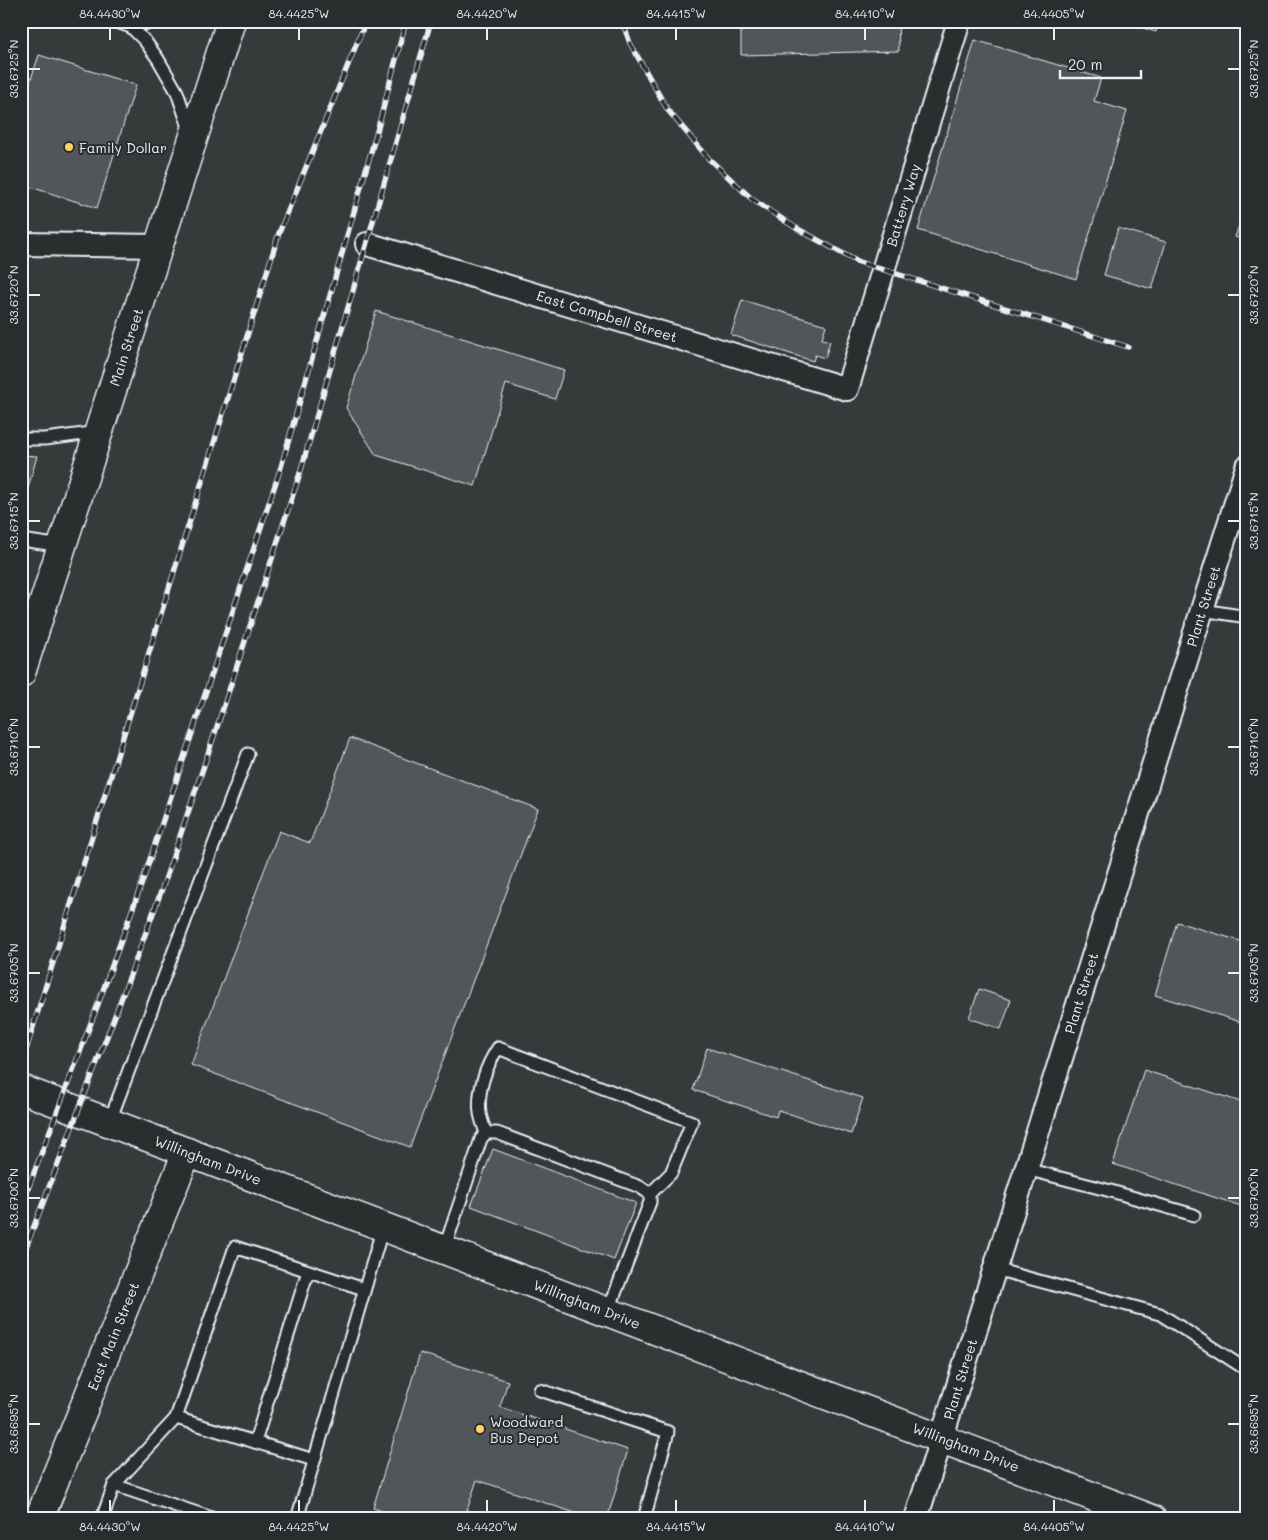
<svg xmlns="http://www.w3.org/2000/svg" width="1268" height="1540" font-family="Mali,sans-serif">
	<style>
		.built { fill: #363a3b }
		.building { fill: #535759; stroke: #e8f1f8 }
		.lines { fill: none; stroke-linecap: round; stroke-linejoin: round }
		.lane-casing { stroke: #e8f1f8; stroke-width: 15 }
		.street-casing { stroke: #e8f1f8; stroke-width: 26 }
		.secondary-casing { stroke: #e8f1f8; stroke-width: 31 }
		.primary-casing { stroke: #e8f1f8; stroke-width: 31 }
		.lane { stroke: #2a2d2e; stroke-width: 11 }
		.street { stroke: #2a2d2e; stroke-width: 22 }
		.secondary { stroke: #2a2d2e; stroke-width: 28 }
		.primary { stroke: #2a2d2e; stroke-width: 28 }
		.rail-casing { stroke: #e8f1f8; stroke-width: 5.5 }
		.rail { stroke: #2a2d2e; stroke-width: 4; stroke-dasharray: 11; stroke-linecap: butt }
		.ticks { fill: none; stroke: #e8f1f8; stroke-width: 2 }
		.poi-dot { fill: #ffd166; stroke: #2a2d2e; stroke-width: 2 }
		.labels { text-anchor: middle; dominant-baseline: central; stroke-width: 4; stroke-linejoin: round; paint-order: stroke }
		.poi-label { font-size: 14px; fill: #e8f1f8; stroke: #2a2d2e; text-anchor: start }
		.street-label { font-size: 14px; fill: #e8f1f8; stroke: #2a2d2e }
		.neatline { fill: none; stroke: #e8f1f8; stroke-width: 2 }
		.ticks-label { font-size: 12px; text-anchor: middle; fill: #e8f1f8 }
	</style>
	<rect width="100%" height="100%" fill="#2a2d2e"/>
	<filter id="ink" filterUnits="userSpaceOnUse"><feTurbulence type="fractalNoise" baseFrequency=".02" numOctaves="2"/><feDisplacementMap in="SourceGraphic" scale="10" xChannelSelector="R" yChannelSelector="G"/><feConvolveMatrix kernelMatrix="1 2 1 2 8 2 1 2 1" color-interpolation-filters="sRGB"/></filter>
	<g filter="url(#ink)">
		<rect class="built" x="21" y="21" width="1226" height="1498"/>
		<g class="building">
			<polygon points="741,21 898,21 899,51 741,55"/>
			<polygon points="1120,21 1159,21 1156,32"/>
			<polygon points="975,40 1101,78 1094,101 1127,111 1076,279 918,230"/>
			<polygon points="39,55 136,85 97,208 21,184 21,109"/>
			<polygon points="1247,203 1247,241 1235,237"/>
			<polygon points="1118,228 1166,242 1152,289 1104,275"/>
			<polygon points="742,300 826,325 822,339 830,341 825,358 815,355 813,361 731,335"/>
			<polygon points="376,311 564,370 555,399 506,384 475,486 376,455 346,408"/>
			<rect x="21" y="325" width="1" height="96"/>
			<polygon points="21,455 37,456 22,510 21,510"/>
			<polygon points="350,738 538,809 410,1147 191,1065 279,831 310,843"/>
			<polygon points="1177,922 1247,943 1247,1024 1155,995"/>
			<polygon points="979,989 1011,1000 1001,1029 969,1018"/>
			<polygon points="707,1048 863,1098 851,1134 778,1110 776,1117 693,1090"/>
			<polygon points="1144,1070 1247,1104 1247,1208 1113,1164"/>
			<polygon points="493,1149 636,1203 614,1260 471,1206"/>
			<polygon points="420,1353 508,1381 500,1407 628,1450 607,1519 593,1519 477,1480 464,1519 406,1519 373,1508"/>
		</g>
		<g class="lines">
			<g class="lane-casing">
				<g id="lane">
					<polyline points="113,21 131,27 145,41 158,59 177,92 190,130"/>
					<polyline points="131,27 156,21"/>
					<polyline points="21,439 45,439 99,432"/>
					<polyline points="21,540 62,546"/>
					<polyline points="1202,610 1247,617"/>
					<polyline points="109,1123 248,754"/>
					<path d="M486,1133C484,1127 481,1120 480,1113C477,1091 486,1066 498,1048L692,1122L671,1173L650,1194V1202L608,1312"/>
					<polyline points="486,1133 497,1133 640,1187 650,1194"/>
					<polyline points="1026,1169 1107,1190 1194,1215"/>
					<polyline points="444,1250 481,1139 486,1133"/>
					<polyline points="995,1269 1160,1314 1247,1370"/>
					<polyline points="540,1390 668,1432 644,1519"/>
					<polyline points="255,1442 308,1271"/>
					<polyline points="314,1460 176,1418 235,1247 364,1289"/>
					<polyline points="114,1485 215,1519"/>
					<polyline points="102,1519 114,1485 176,1418"/>
					<polyline points="297,1519 383,1227"/>
				</g>
			</g>
			<g class="street-casing">
				<g id="street">
					<polyline points="21,244 159,246"/>
					<polyline points="367,244 847,389 959,21"/>
					<polyline points="916,1519 1247,467"/>
				</g>
			</g>
			<g class="secondary-casing">
				<g id="secondary">
					<polyline points="21,1089 1152,1519"/>
					<polyline points="39,1519 187,1152"/>
				</g>
			</g>
			<g class="primary-casing">
				<polyline id="primary" points="21,673 231,21"/>
			</g>
			<use href="#lane" class="lane"/>
			<use href="#street" class="street"/>
			<use href="#secondary" class="secondary"/>
			<use href="#primary" class="primary"/>
			<g class="rail-casing">
				<g id="rail">
					<polyline points="622,21 630,43 667,109 709,159 753,200 796,228 856,261 1128,347"/>
					<polyline points="21,1066 279,233 366,21"/>
					<polyline points="21,1207 97,1007 143,880 281,467 379,124 406,21"/>
					<polyline points="21,1260 116,1013 162,889 215,733 301,470 431,21"/>
				</g>
			</g>
			<use href="#rail" class="rail"/>
		</g>
	</g>
	<path class="ticks" d="M110,28V40M299,28V40M487,28V40M676,28V40M865,28V40M1054,28V40M28,69H40M1228,69H1240M28,295H40M1228,295H1240M28,521H40M1228,521H1240M28,747H40M1228,747H1240M28,973H40M1228,973H1240M28,1198H40M1228,1198H1240M28,1424H40M1228,1424H1240M110,1500V1512M299,1500V1512M487,1500V1512M676,1500V1512M865,1500V1512M1054,1500V1512"/>
	<g class="poi-dot">
		<circle cx="69" cy="147" r="5"/>
		<circle cx="480" cy="1429" r="5"/>
	</g>
	<g class="labels">
		<g class="poi-label">
			<text x="79" y="147">Family Dollar</text>
			<text x="490" y="1421">Woodward<tspan x="490" dy="16">Bus Depot</tspan></text>
		</g>
		<g class="street-label">
			<text transform="translate(903 205) rotate(-73)">Battery Way</text>
			<text transform="translate(607 316) rotate(17)">East Campbell Street</text>
			<text transform="translate(126 347) rotate(-72)">Main Street</text>
			<text transform="translate(1203 606) rotate(-73)">Plant Street</text>
			<text transform="translate(1081 993) rotate(-73)">Plant Street</text>
			<text transform="translate(208 1160) rotate(21)">Willingham Drive</text>
			<text transform="translate(587 1304) rotate(21)">Willingham Drive</text>
			<text transform="translate(113 1336) rotate(-68)">East Main Street</text>
			<text transform="translate(960 1379) rotate(-73)">Plant Street</text>
			<text transform="translate(966 1447) rotate(21)">Willingham Drive</text>
		</g>
	</g>
	<rect width="1268" height="1540" fill="none" stroke="#2a2d2e" stroke-width="55"/>
	<path d="M1060 70v8h81v-8" fill="none" stroke="#e8f1f8" stroke-width="2.5"/>
	<text x="1068" y="70" font-size="15" fill="#e8f1f8" stroke="#2a2d2e" stroke-width="4" paint-order="stroke">20 m</text>
	<rect x="28" y="28" width="1212" height="1484" class="neatline"/>
	<g class="ticks-label">
		<text x="110" y="18">84.4430°W</text>
		<text x="299" y="18">84.4425°W</text>
		<text x="487" y="18">84.4420°W</text>
		<text x="676" y="18">84.4415°W</text>
		<text x="865" y="18">84.4410°W</text>
		<text x="1054" y="18">84.4405°W</text>
		<text transform="translate(14 69) rotate(-90)" y="4">33.6725°N</text>
		<text transform="translate(1254 69) rotate(-90)" y="4">33.6725°N</text>
		<text transform="translate(14 295) rotate(-90)" y="4">33.6720°N</text>
		<text transform="translate(1254 295) rotate(-90)" y="4">33.6720°N</text>
		<text transform="translate(14 521) rotate(-90)" y="4">33.6715°N</text>
		<text transform="translate(1254 521) rotate(-90)" y="4">33.6715°N</text>
		<text transform="translate(14 747) rotate(-90)" y="4">33.6710°N</text>
		<text transform="translate(1254 747) rotate(-90)" y="4">33.6710°N</text>
		<text transform="translate(14 973) rotate(-90)" y="4">33.6705°N</text>
		<text transform="translate(1254 973) rotate(-90)" y="4">33.6705°N</text>
		<text transform="translate(14 1198) rotate(-90)" y="4">33.6700°N</text>
		<text transform="translate(1254 1198) rotate(-90)" y="4">33.6700°N</text>
		<text transform="translate(14 1424) rotate(-90)" y="4">33.6695°N</text>
		<text transform="translate(1254 1424) rotate(-90)" y="4">33.6695°N</text>
		<text x="110" y="1531">84.4430°W</text>
		<text x="299" y="1531">84.4425°W</text>
		<text x="487" y="1531">84.4420°W</text>
		<text x="676" y="1531">84.4415°W</text>
		<text x="865" y="1531">84.4410°W</text>
		<text x="1054" y="1531">84.4405°W</text>
	</g>
</svg>
